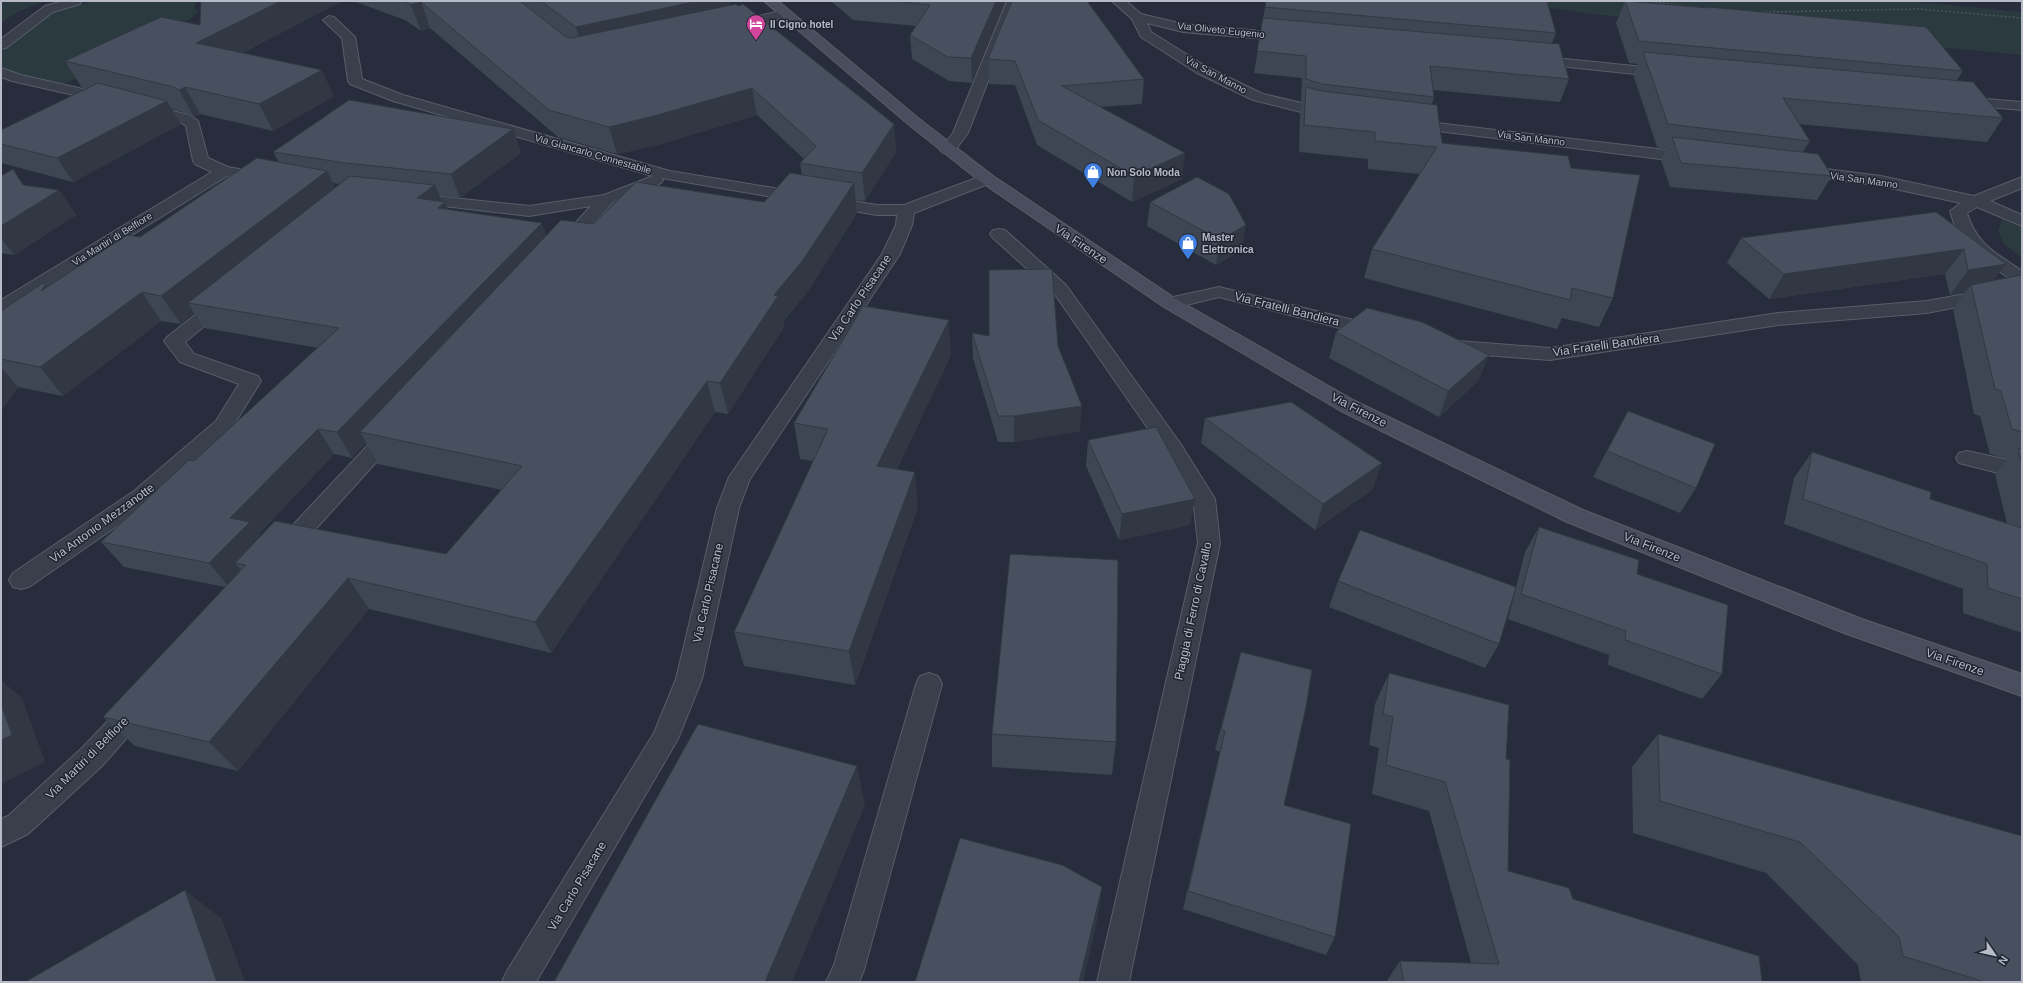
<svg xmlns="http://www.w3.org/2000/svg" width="2023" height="983" font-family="Arial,sans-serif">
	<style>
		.green { fill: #2a3a3e }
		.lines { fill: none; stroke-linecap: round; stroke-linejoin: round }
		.lane-casing { stroke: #585d6a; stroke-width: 2 }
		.street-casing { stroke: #585d6a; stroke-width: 2 }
		.secondary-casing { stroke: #585d6a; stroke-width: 2 }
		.path { stroke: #49575c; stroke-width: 1.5; stroke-dasharray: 2 2; stroke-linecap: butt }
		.lane { fill: #3a3f4c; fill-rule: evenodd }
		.street { fill: #3a3f4c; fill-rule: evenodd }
		.secondary { fill: #494e5f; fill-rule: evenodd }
		.wall { fill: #3e4553; fill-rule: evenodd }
		.shaded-wall { fill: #323843 }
		.building { fill: #485060; stroke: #323843 }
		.labels { text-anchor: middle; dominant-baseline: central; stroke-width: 3; stroke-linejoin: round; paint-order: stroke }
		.far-poi-label { font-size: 10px; font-weight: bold; fill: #b6bbc7; stroke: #1f2431; text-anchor: start }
		.far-street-label { font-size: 10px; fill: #b6bbc7; stroke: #1f2431 }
		.street-label { font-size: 12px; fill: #b6bbc7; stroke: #1f2431 }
	</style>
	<rect width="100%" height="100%" fill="#272d3c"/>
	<g class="green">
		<polygon points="1,1 46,1 15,13 1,23"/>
		<polygon points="92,1 197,1 194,8 198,11 190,19 164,27 158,45 63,84 21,76 1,68 1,53 19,35 51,13"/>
		<polygon points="1500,1 1908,1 2022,12 2022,55 1592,14"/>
		<polygon points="2002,219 2022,228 2022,258 2004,244 1998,231"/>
	</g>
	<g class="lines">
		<g class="lane-casing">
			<polygon id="lane" points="929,673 938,676 942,684 864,970 859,982 826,982 834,965 916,684 920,676"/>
		</g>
		<g class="street-casing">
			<g id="street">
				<polygon points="63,1 82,1 80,4 53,12 6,48 1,49 1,39 45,6"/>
				<polygon points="1007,1 1019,1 968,133 953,153 943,153 940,150 953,133"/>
				<polygon points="1112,1 1126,1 1141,14 1183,24 1295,34 1297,37 1290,41 1183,32 1147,23 1151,32 1207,67 1263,94 1336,111 1338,114 1336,117 1331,118 1317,116 1253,100 1197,73 1141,37 1132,19"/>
				<polygon points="785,10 790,11 791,14 790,17 732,30 726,26 727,23"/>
				<polygon points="329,16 334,17 355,37 362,79 403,95 670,171 877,205 904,205 987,174 993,176 995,179 993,182 914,213 912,225 900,254 750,479 739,508 702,679 678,739 536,982 502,982 507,971 654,733 676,679 717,508 729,477 882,254 896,225 897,215 877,215 662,178 663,180 661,183 613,202 570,249 564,250 558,249 555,245 591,206 529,216 409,202 407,199 409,196 415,194 529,206 604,195 653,176 393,101 350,84 348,81 342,38 323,20"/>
				<polygon points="1535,56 1664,69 1669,70 1671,73 1669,76 1664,77 1530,63 1528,60 1530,57"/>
				<polygon points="1,68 21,75 114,96 116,99 114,102 109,103 12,81 1,77"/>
				<polygon points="1961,97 2022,102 2022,110 1956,104 1954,101 1956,98"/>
				<polygon points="148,105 189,115 198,121 208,158 228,167 270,175 272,178 270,181 264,183 227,176 8,312 1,314 1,300 212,172 195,164 193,161 186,126 179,121 143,112 141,109 143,106"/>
				<polygon points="1411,120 1692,153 1697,155 1700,158 1697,161 1692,163 1406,127 1404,124 1406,121"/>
				<path d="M1802,166L1881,176L1974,196L2022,177V188L1990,201L2022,215V226L1977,207L1967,213C1977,245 1996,253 2022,271V294L1927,313L1778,325L1550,360L1445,352L1438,350L1435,346L1438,342L1445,340L1550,348L1778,313L1927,301L2020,284L2016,283L1974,254L1956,230L1950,211L1961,203L1881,186L1796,174L1794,171L1796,168Z"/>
				<polygon points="999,229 1005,230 1066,285 1180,443 1215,499 1220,543 1129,982 1097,982 1198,543 1193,499 1165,453 1054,293 993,238 990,234 993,230"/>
				<polygon points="1219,287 1382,327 1384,331 1382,335 1375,337 1219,297 1170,309 1164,307 1161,303 1164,299"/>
				<polygon points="223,297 229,298 232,302 229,306 185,342 194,354 258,376 261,381 230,431 150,503 29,587 21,589 13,587 9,580 13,573 134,491 216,421 239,384 180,362 164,341 167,337 217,298"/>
				<polygon points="393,424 400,426 403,431 400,436 293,554 285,557 277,554 273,548 277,542 386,426"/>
				<polygon points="1967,451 2022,463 2022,479 1959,463 1956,458 1959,453"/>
				<polygon points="138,696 147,699 151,707 147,715 102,766 28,834 1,847 1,819 8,816 82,748 129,699"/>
			</g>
		</g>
		<g class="secondary-casing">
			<polygon id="secondary" points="764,1 778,1 918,118 993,176 1176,299 1355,401 1583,510 1862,619 2022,674 2022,696 1844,633 1567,522 1341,411 1164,307 981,182 908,124"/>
		</g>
		<g class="path">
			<polyline points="1647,1 1685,6"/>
			<polyline points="1765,12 1919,9 2022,18"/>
		</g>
		<use href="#lane" class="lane"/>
		<use href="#street" class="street"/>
		<use href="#secondary" class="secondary"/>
	</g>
	<g class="wall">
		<polygon points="201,1 342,1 242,53 334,96 273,131 200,114 194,117 189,114 172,109 181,124 73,182 1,163 1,130 86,89 82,88 65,61 200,25"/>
		<path d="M353,1H729L730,5L738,6L894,124L896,152L865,201L856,200L857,213L808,291L783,322L784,327L728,414L715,412L551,653L369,609L238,771L135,746L103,717L225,587L124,567L101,542L194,461L318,348L204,328L194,313L181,324L161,321L63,396L18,387L1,411V311L45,285L47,287L279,162L273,152L513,129L521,153L460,198L440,196L442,202H445L448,210L546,236L593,224L764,202L802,175L800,163L804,159L757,115L661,144L617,154L558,137L430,28L421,31L405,20ZM333,183L339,184L335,188ZM366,443L378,464L502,490L446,554L260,536L259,534L334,454L352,458Z"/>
		<polygon points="831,1 1005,1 972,83 949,81 912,59 910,35 916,26 853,20"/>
		<polygon points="1012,1 1144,79 1142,104 1101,107 1182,179 1132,202 1037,145 1015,85 989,84 988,59"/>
		<polygon points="1266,1 1556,33 1552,43 1569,79 1560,102 1433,90 1434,97 1432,104 1442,143 1571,168 1613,298 1599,327 1562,318 1557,329 1364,278 1372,249 1420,174 1368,169 1368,159 1299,152 1300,113 1303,103 1301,102 1302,78 1254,73"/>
		<polygon points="1625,1 1708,8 1708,7 1963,71 1956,81 2003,118 1987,142 1799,124 1810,141 1803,152 1832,176 1817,200 1670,187 1661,160 1666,149 1657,147 1633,74 1638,64 1629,63 1616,23"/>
		<polygon points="1,176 24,185 59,190 76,215 14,255 1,253"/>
		<polygon points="1150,202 1242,250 1216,265 1147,226"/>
		<polygon points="1936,212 2006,264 1993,280 2022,276 2022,633 1963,613 1963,589 1784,524 1794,478 1812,452 1930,499 2007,524 1995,474 2008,459 1990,454 1980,416 1974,414 1953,309 1965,292 1950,295 1945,274 1769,299 1727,263 1741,238"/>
		<polygon points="1336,332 1479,380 1439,417 1329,358"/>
		<polygon points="972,333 1080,431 1014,442 998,442 973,358"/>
		<polygon points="951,355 897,469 918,507 855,685 744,666 734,632 813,461 800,459 794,423"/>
		<polygon points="1628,411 1696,488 1680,513 1593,477"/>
		<polygon points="1205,418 1373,489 1315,530 1201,443"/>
		<polygon points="1088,440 1190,525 1119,540 1086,466"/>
		<polygon points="1539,527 1637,574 1722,674 1702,699 1608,665 1609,655 1508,619 1525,552"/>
		<polygon points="1338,581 1499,644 1485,668 1329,607"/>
		<polygon points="1241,652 1284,805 1335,937 1326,955 1183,909 1220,752 1215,750"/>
		<polygon points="1389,673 1506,759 1508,871 1573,899 1762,982 1386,982 1400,961 1471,963 1429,811 1372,794 1379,748 1369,745 1375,704"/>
		<polygon points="992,734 1116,742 1112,775 992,767"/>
		<polygon points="1658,734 2022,982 1861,982 1858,965 1766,873 1633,833 1632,767"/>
	</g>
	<g class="shaded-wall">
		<polygon points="281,1 342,1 210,69 196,43"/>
		<polygon points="698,1 729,1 732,20 583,52 576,27"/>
		<polygon points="996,1 1005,1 972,83 971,58"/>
		<polygon points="421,2 430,28 421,31 411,5"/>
		<polygon points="322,70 334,96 273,131 259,104"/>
		<polygon points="185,87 200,114 194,117 179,90"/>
		<polygon points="752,88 757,115 661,144 617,154 609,127"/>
		<polygon points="167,101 181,124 73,182 57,158"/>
		<polygon points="894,124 896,152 865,201 862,173"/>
		<polygon points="513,129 521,153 460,198 451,174"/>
		<polygon points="1185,153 1182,179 1132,202 1134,176"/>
		<polygon points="13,169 30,193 59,190 76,215 14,255 1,238 1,226 23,185"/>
		<polygon points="327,171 340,198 188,303 194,313 181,324 161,296"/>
		<polygon points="854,183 857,213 808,291 783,322 784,327 728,414 720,383 774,295"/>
		<polygon points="435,185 443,204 445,202 455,226 417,198"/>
		<polygon points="542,223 550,247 360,432 366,443 352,458 337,432"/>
		<polygon points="1246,225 1242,250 1216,265 1220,240"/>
		<polygon points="1964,249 1945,274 1769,299 1784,274"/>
		<polygon points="2006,264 1987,289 1971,285 1965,292 1950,295 1968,270"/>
		<polygon points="45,285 67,314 41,291"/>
		<polygon points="142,292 161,321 63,396 40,367"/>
		<polygon points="949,320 951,355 882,502 877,466"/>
		<polygon points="1489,355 1479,380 1439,417 1448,391"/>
		<polygon points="1,367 18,387 1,411"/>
		<polygon points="707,381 715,412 551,653 535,622"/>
		<polygon points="1082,406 1080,431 1014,442 1014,416"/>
		<polygon points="318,429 334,454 259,534 268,547 235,563 244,574 230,588 209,563 230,518"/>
		<polygon points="1382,463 1373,489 1315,530 1323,504"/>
		<polygon points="915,472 918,507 855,685 849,651"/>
		<polygon points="1195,499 1190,525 1119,540 1122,514"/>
		<polygon points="348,578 369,609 238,771 209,742"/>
		<polygon points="1,680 22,698 45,762 1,784"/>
		<polygon points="857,766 865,805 792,982 765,982"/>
		<polygon points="1102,887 1098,917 1083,982 1079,982"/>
		<polygon points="185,890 222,919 245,982 217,982"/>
	</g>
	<g class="building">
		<polygon points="201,1 281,1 196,43 322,70 259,104 185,87 179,90 174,87 65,61 161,17 200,25"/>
		<polygon points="404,1 520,1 566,37 572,38 736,4 738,6 743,4 894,124 862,173 800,163 816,146 752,88 654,116 609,127 549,110 421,2 411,5"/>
		<polygon points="541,1 698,1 576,27"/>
		<polygon points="891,1 996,1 971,58 948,57 910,35 930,5"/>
		<polygon points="1012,1 1087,1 1144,79 1062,86 1185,153 1134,176 1038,120 1015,61 988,59"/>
		<polygon points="1266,1 1547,1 1556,33 1265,7"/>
		<polygon points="1625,1 1709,8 1708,7 1926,27 1963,71 1639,41"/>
		<polygon points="1263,18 1559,44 1569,79 1430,66 1434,97 1322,84 1306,79 1306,56 1257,51"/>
		<polygon points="1643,52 1973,82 2003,118 1783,98 1810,141 1668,124"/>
		<polygon points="98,83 167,101 57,158 1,144 1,130"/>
		<polygon points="1306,87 1322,91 1437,105 1442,143 1568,156 1571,168 1640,175 1613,298 1572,288 1570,300 1372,249 1437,147 1375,141 1375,132 1304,125"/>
		<polygon points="349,100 513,129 451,174 346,163 273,152"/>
		<polygon points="1672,137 1818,154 1832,176 1681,163"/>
		<polygon points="257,158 327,171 161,296 142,292 40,367 1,359 1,311 43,283 45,285 41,291 127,235 140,237"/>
		<polygon points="13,169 23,185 59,190 1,226 1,176"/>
		<polygon points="790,173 854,183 803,260 774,295 778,296 720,383 707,381 535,622 348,578 209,742 103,717 246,565 235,563 275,521 446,554 522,466 360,432 561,220 593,224 636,182 764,202"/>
		<polygon points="350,176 435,185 417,198 445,202 438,208 542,223 337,432 318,429 230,518 250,522 209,563 101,542 189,460 194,461 339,328 188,303"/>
		<polygon points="1197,177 1229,194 1246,225 1220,240 1150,202"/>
		<polygon points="1936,212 2006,264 1968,270 1964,249 1784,274 1741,238"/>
		<polygon points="1052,269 1058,346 1082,406 1014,416 998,416 972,333 989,336 989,270"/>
		<polygon points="2021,275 2022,276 2022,432 2012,429 2001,391 1995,389 1971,285"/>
		<polygon points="863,306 949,320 877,466 915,472 849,651 734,632 828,429 794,423"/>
		<polygon points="1367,308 1422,322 1489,355 1448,391 1336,332"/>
		<polygon points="1291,402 1382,463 1323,504 1205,418"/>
		<polygon points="1628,411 1715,444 1696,488 1607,451"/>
		<polygon points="1156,427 1195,499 1122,514 1088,440"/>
		<polygon points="2018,448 2022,449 2022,464"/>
		<polygon points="1812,452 1931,492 1930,499 2022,528 2022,599 1988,588 1987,564 1803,499"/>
		<polygon points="1539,527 1639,560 1637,574 1728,605 1722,674 1625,640 1626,631 1521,594"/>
		<polygon points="1360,530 1516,587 1499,644 1338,581"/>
		<polygon points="1010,554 1118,560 1116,742 992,734"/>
		<polygon points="1241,652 1312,670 1306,707 1284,805 1351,824 1335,937 1188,891 1225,731 1221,729"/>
		<polygon points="1389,673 1509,705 1506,759 1510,760 1508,871 1569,888 1573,899 1759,956 1762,982 1404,982 1400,961 1499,964 1445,782 1386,765 1393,717 1383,714"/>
		<polygon points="1,704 12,735 1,740"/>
		<polygon points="698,724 857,766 765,982 554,982"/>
		<polygon points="1658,734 2022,836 2022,982 1985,982 1903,956 1899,937 1800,842 1660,801"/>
		<polygon points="960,838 1062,865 1102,887 1079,982 915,982"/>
		<polygon points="185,890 217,982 25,982"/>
	</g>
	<defs>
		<g id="hotel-pin" transform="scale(1)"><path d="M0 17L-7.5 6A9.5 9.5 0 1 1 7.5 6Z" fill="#d1479c" stroke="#1f2431"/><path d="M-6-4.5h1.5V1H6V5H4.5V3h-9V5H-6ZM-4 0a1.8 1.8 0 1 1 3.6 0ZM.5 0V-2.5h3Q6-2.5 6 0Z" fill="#fff"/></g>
		<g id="shop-pin" transform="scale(1)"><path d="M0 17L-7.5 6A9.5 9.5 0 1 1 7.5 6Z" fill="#3f7fe0" stroke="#1f2431"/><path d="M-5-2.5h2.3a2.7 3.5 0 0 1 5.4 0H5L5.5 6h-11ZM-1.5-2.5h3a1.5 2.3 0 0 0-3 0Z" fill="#fff"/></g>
	</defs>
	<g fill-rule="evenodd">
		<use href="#hotel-pin" x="756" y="24"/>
		<use href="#shop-pin" x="1093" y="172"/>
		<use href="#shop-pin" x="1188" y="243"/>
	</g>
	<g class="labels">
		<g class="far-poi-label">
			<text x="770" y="24">Il Cigno hotel</text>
			<text x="1107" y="172">Non Solo Moda</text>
			<text x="1202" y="237">Master<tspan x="1202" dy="12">Elettronica</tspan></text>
		</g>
		<g class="far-street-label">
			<text transform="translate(1221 30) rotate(6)">Via Oliveto Eugenio</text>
			<text transform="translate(1216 75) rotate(28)">Via San Manno</text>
			<text transform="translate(1531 138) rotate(7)">Via San Manno</text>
			<text transform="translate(593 154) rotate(16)">Via Giancarlo Connestabile</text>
			<text transform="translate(1864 180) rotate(8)">Via San Manno</text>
			<text transform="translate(112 239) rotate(-32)">Via Martiri di Belfiore</text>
		</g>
		<g class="street-label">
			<text transform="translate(1081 244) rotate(34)">Via Firenze</text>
			<text transform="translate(860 298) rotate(-56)">Via Carlo Pisacane</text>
			<text transform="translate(1287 309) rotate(14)">Via Fratelli Bandiera</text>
			<text transform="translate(1606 345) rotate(-8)">Via Fratelli Bandiera</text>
			<text transform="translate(1359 410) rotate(27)">Via Firenze</text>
			<text transform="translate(102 523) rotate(-36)">Via Antonio Mezzanotte</text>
			<text transform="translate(1652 547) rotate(22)">Via Firenze</text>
			<text transform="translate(708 593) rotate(-77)">Via Carlo Pisacane</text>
			<text transform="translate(1193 611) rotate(-78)">Piaggia di Ferro di Cavallo</text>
			<text transform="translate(1955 662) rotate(19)">Via Firenze</text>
			<text transform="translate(87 758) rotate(-45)">Via Martiri di Belfiore</text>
			<text transform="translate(577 886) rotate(-59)">Via Carlo Pisacane</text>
		</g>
	</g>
	<rect width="2023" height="983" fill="none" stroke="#b6bbc7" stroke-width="4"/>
	<g transform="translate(1995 955) rotate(124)" stroke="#1f2431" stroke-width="3" paint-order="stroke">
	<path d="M0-3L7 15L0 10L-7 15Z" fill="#b6bbc7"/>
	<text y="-6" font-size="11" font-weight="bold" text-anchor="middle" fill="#b6bbc7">N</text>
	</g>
</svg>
